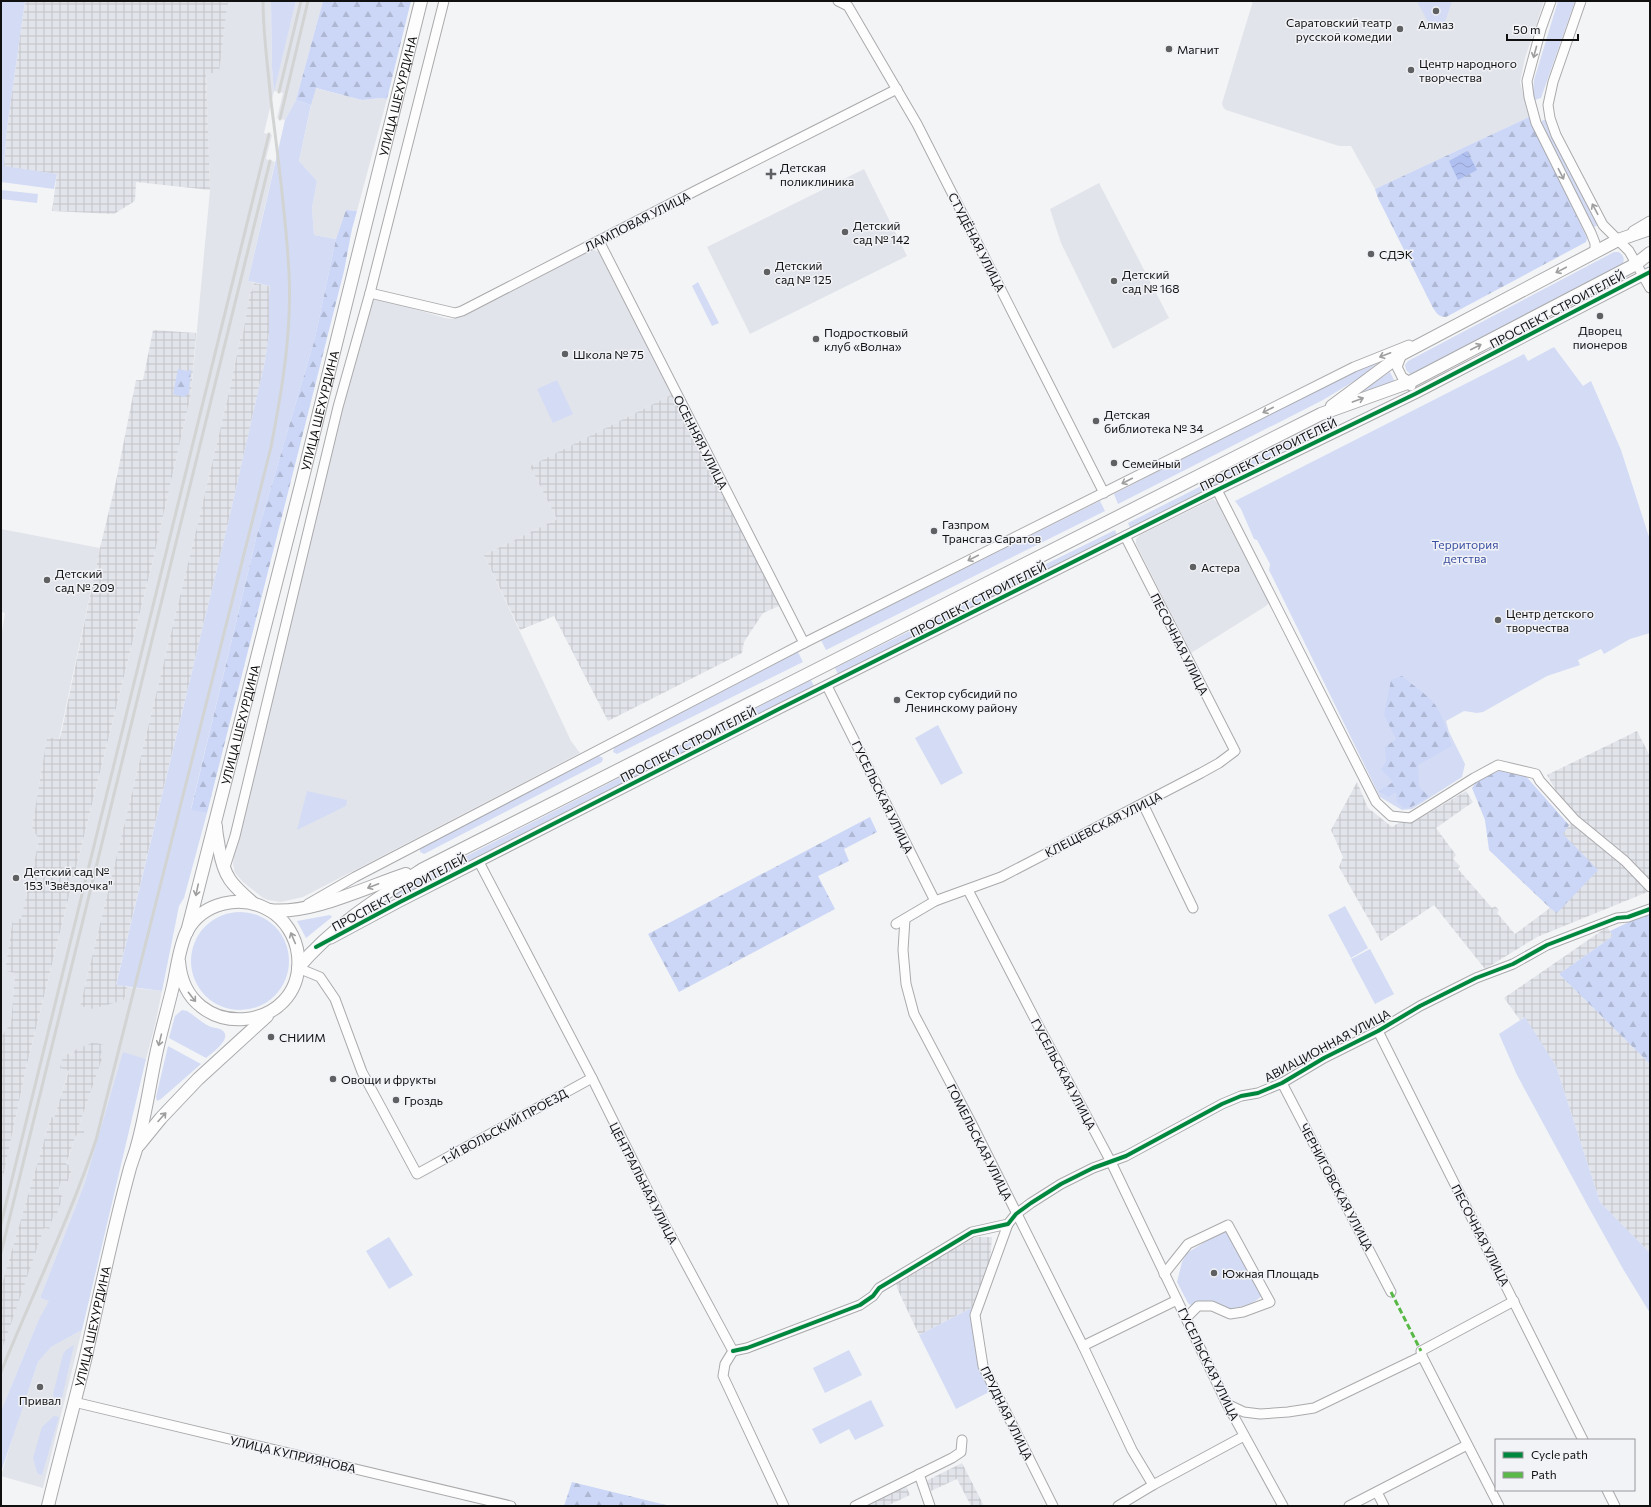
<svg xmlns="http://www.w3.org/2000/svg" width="1651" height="1507" font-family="Commissioner,sans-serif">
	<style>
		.built { fill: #e2e4eb }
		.industrial { fill: url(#industrial-grid) }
		.green { fill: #d4dcf5 }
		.forest { fill: url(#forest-firs) }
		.water { fill: url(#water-waves) }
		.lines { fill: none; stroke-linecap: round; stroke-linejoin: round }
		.minor-casing { stroke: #aaaaac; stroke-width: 11 }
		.major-casing { stroke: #aaaaac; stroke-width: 14 }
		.minor { stroke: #fdfdfe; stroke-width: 9 }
		.major { stroke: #fdfdfe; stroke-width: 12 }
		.rail { stroke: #d2d3d3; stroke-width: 3 }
		.quiet { stroke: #58b947; stroke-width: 3; stroke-dasharray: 6 3; stroke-linecap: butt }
		.cycleway-casing { stroke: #f2f3f7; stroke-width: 6 }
		.cycleway { stroke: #00873e; stroke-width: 4 }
		.oneway { stroke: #9e9e9f }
		.poi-dot { fill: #5f6061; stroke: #f2f3f7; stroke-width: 1.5 }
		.labels { text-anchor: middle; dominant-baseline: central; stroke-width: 3; stroke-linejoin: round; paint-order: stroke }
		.poi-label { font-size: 12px; fill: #101011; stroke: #f2f3f7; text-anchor: start }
		.street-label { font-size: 12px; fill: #101011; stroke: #f2f3f7 }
		.park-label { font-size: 12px; fill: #3a4fa1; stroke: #f2f3f7 }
	</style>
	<defs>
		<pattern id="industrial-grid" width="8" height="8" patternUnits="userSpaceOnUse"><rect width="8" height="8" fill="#e2e4eb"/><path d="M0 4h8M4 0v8" fill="none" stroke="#c1c3c8"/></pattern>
		<pattern id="forest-firs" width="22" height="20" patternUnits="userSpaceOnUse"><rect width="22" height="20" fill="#ccd7f7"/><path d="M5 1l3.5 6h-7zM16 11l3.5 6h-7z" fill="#aeb8d3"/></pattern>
		<pattern id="water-waves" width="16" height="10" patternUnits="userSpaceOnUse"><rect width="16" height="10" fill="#aebff0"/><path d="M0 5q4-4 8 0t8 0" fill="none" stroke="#95a3cd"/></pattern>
	</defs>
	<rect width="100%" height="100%" fill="#f3f4f6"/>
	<g class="built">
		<polygon points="228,1 271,1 272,68 274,90 296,1 323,1 296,100 285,120 277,118 283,93 274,91 264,133 272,135 266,159 275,162 248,281 254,283 252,292 250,292 243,335 241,335 230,388 201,510 80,1006 124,1000 127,987 162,991 155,1025 146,1059 123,1053 84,1185 40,1298 50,1301 39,1319 1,1411 1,1353 44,1227 54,1213 57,1214 63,1196 56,1194 61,1181 67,1183 73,1167 66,1165 76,1135 84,1131 78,1128 101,1061 64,1053 61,1068 69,1070 54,1118 51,1117 1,1287 1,1187 26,1068 154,556 191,394 210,190 206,73 219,73"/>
		<polygon points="1253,1 1544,1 1525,58 1520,82 1529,117 1375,189 1351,146 1339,146 1226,110 1223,107 1222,103"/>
		<polygon points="315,88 362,100 380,98 387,99 357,211 346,210 336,239 314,235 312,208 317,181 299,161"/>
		<polygon points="864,169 907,256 750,334 707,247"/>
		<polygon points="1099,183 1169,318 1113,349 1061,243 1050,209"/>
		<polygon points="588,250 594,250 601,253 673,394 530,466 557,519 484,555 571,741 580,753 303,897 281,902 268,900 263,898 243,882 235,873 233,864 234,855 367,306 372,300 381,299 445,318 452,319 463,314"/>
		<polygon points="1213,499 1224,508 1269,598 1269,603 1266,606 1191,653 1136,544 1136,539 1140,535"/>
		<polygon points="1,529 100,548 59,739 47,737 32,827 39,840 21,920 13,918 5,971 15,973 11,1023 1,1037 1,638 5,613 1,612"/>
		<polygon points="82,1330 43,1488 1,1476 15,1429 38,1362 51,1347"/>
	</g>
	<g class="industrial">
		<polygon points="25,1 228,1 219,73 206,73 210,190 136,182 135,201 114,214 52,211 57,174 4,167 7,128"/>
		<polygon points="254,283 270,286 269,295 269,333 265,361 229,519 116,984 127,987 124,1000 93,1009 80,1006 201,510 230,388 241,335 243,334 250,292 252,292"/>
		<polygon points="153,330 196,333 191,394 154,556 26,1068 1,1187 1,1037 11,1023 15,973 5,971 13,918 21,919 39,840 32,827 47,737 60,739 100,548 115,486 136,380 143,380"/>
		<polygon points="673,394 779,606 763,613 744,642 742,653 608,721 554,616 520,630 484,555 557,519 530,466"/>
		<polygon points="1637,731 1650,756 1650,891 1537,937 1485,969 1434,905 1381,941 1339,867 1343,857 1331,830 1357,782 1368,808 1392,827 1400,822 1414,822 1466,791 1473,802 1436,828 1456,855 1453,859 1460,866 1458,869 1492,908 1495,906 1499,910 1497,913 1515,934 1550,908 1557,912 1562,834 1573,820 1547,775"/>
		<polygon points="1607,927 1613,936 1559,974 1650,1064 1650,1253 1600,1202 1556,1066 1524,1017 1520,1020 1504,998"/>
		<polygon points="94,1042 104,1045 100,1057 102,1059 78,1128 84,1131 82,1137 76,1135 66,1164 73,1167 67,1183 61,1181 57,1194 63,1196 57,1214 54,1214 49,1229 44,1228 1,1353 1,1287 51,1117 54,1118 69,1071 60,1068 64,1053 73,1055 75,1050"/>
		<polygon points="976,1237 992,1237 990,1261 975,1306 919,1335 897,1288 896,1282 899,1279"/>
		<polygon points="962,1463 984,1506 971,1506 957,1479 931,1491 926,1481"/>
		<polygon points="906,1486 910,1495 887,1506 865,1506"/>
	</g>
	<g class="green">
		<polygon points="1,1 25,1 7,128 4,166 57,174 54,189 1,182"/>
		<polygon points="271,1 296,1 274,92 272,68"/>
		<polygon points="1417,1 1452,1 1443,28 1428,22"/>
		<polygon points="1558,1 1575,1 1541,98 1535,100 1533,92 1534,80"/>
		<polygon points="296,100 311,105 299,161 317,181 312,208 314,235 336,239 315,338 257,535 191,809 207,813 184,898 179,906 162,991 116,985 229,519 265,361 269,333 269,295 270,286 248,281 285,120"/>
		<polygon points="1543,120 1546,120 1554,140 1598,225 1594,227 1592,226 1544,129 1541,122"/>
		<polygon points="1,190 38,194 37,203 1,199"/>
		<path d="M1614,252H1619C1624,256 1625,259 1622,266L1415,374H1410L1406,370L1405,365L1408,361Z"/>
		<polygon points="698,282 719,323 712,326 692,286"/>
		<polygon points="1554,347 1583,386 1591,381 1621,450 1650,540 1650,633 1630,639 1604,654 1601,649 1578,660 1580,665 1547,676 1483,712 1477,713 1464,711 1446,721 1449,732 1465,764 1462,777 1412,809 1402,810 1380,797 1269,570 1270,564 1257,540 1254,539 1241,509 1235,501 1524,354 1528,361"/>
		<polygon points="1378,363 1359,378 1323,400 1118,504 1114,494 1355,370"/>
		<polygon points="1390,372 1396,384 1361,397 1359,393"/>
		<polygon points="557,380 573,414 553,423 537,389"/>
		<polygon points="1337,421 1327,428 1130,528 1128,523 1294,439 1324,424"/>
		<polygon points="1100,501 1105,511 826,650 821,640"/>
		<polygon points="1115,530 1117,535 838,674 835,668"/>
		<polygon points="798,652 803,662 617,754 613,752 614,748"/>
		<polygon points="811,680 814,686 398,898 395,896 395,893 433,873"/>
		<polygon points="938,725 963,773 941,785 915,738"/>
		<polygon points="599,756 603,758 602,762 424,854 420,852 420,848"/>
		<polygon points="307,791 347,800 346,806 297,830"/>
		<polygon points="1345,906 1368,948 1351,958 1328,915"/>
		<circle cx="240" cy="961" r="49"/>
		<polygon points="330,915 332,917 306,938 297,921"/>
		<polygon points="1370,949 1394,994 1375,1004 1351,959"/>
		<path d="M182,1010L187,1011C195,1016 202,1023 211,1027C215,1028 220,1028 223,1031C232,1039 212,1053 206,1058L169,1038L175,1016Z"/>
		<polygon points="1525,1017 1556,1066 1600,1202 1650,1253 1650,1313 1623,1269 1589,1208 1517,1075 1499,1034"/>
		<polygon points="168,1046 201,1064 161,1099 157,1101 156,1097"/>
		<polygon points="123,1052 146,1059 82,1330 51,1347 38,1362 1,1472 1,1411 39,1319 49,1301 40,1298 84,1185"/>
		<path d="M1225,1231L1229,1233L1262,1295C1248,1312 1215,1309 1195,1309L1188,1303L1177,1282L1182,1262L1187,1253L1221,1232Z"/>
		<polygon points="389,1237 413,1275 389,1289 366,1251"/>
		<polygon points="975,1306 991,1391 956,1409 919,1335"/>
		<polygon points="74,1345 62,1398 57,1403 53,1394 63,1354 66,1350"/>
		<polygon points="849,1350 862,1375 825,1393 813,1368"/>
		<polygon points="871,1400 884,1426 855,1440 849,1429 820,1444 812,1429"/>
		<polygon points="54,1416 59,1417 42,1475 38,1474 36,1469 33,1458 42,1427"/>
	</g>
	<g class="forest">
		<polygon points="323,1 411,1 387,99 380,98 362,100 316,88 311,105 296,100"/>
		<path d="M1529,117L1587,238L1586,242L1446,317C1439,317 1437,314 1433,308L1378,198L1375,189Z"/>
		<polygon points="346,210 357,211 352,229 344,271 207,813 191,810 257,535 315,338 336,239"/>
		<polygon points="178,369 188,371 191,369 189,393 184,397 173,394"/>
		<path d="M1402,676C1411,684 1421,690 1429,698C1441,708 1447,731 1452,746L1418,765L1419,787L1430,797L1411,807L1404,808L1397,802L1396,792L1388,797L1379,791L1393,782L1381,769L1386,762L1385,747L1396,739L1384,715L1391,680Z"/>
		<polygon points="1501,770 1524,774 1569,825 1563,834 1598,870 1557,913 1550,908 1489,850 1485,820 1472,788 1477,781"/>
		<polygon points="870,817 877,832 844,849 849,861 818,876 835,909 679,992 648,934"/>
		<polygon points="1650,912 1650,1064 1559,974 1613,936 1610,931"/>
		<polygon points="572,1482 670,1506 564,1506"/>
	</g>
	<polygon class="water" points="1467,151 1477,170 1458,180 1449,161"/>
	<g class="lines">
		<g class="minor-casing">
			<g id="minor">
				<polyline points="838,1 848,6 917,124 1104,493"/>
				<polyline points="1551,1 1541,29 1527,81 1529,97 1536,123 1591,233 1595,243 1595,252"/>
				<polyline points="1581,1 1553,82 1548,105 1550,118 1556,135 1603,225 1629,251 1650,288"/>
				<polyline points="1633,231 1650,221"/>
				<polyline points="599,241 804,643"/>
				<polyline points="370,293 455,313 462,311 699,189 897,89"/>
				<polyline points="1402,354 1397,367 1402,377 1410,382 1411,386"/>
				<polyline points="1217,490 1376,802 1391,816 1410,818 1474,778 1498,765 1536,774 1540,781 1575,820 1625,861 1650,887"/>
				<polyline points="827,686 935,901"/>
				<polyline points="1143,804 1193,908"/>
				<polyline points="479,862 592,1078 664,1223 733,1351"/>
				<polyline points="224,870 235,836 338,407 370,293 444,1"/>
				<polyline points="968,890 1038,1025 1111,1162 1227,1404 1283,1506"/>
				<polyline points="308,904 355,877 804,643 1354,367 1409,345"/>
				<polyline points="905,919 903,950 906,984 914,1014 972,1124 1083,1346 1132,1450 1153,1485"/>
				<polyline points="896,924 935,901 1001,877 1201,773 1219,763 1235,751 1125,536"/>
				<polyline points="331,939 400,902 779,709 1217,490 1415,394 1650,272"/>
				<polyline points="298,968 320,977 335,999 362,1072 417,1174 592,1078"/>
				<polyline points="1378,1031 1583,1440"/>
				<polyline points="1282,1083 1391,1292"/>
				<polyline points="1008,1224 975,1315 983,1366 1053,1506"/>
				<polyline points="1164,1274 1188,1244 1228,1225 1270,1302 1243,1312 1230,1314 1212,1306 1198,1306 1186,1318"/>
				<polyline points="1083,1346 1177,1300"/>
				<polyline points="733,1351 747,1348 860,1305 873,1296 879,1288 972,1232 1008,1224 1016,1214 1031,1203 1061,1184 1093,1168 1126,1156 1222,1104 1241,1096 1258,1093 1282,1083 1324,1058 1378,1031 1420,1006 1476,978 1513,964 1547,945 1617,918 1628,917 1650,909"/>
				<polyline points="733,1351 725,1364 723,1376 784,1506"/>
				<polyline points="74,1402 511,1506"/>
				<polyline points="1227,1404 1244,1412 1260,1414 1288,1412 1314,1408 1422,1356"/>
				<polyline points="919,1474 930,1506"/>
				<polyline points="1607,1490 1615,1506"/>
				<polyline points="1377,1492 1384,1506"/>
				<polyline points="855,1506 952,1458 961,1452 962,1440"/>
				<polyline points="1118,1506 1153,1485 1244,1436"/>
				<polyline points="1349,1506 1467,1445"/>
				<polyline points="1499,1506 1422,1356 1421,1351 1514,1301"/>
			</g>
		</g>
		<g class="major-casing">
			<g id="major">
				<polyline points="1332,406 1402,354 1618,240 1650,229"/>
				<path d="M216,826C216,833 218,840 219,848C224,877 231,884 253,903"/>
				<path d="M269,910C311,915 366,887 406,874"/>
				<path id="s1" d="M187,932L301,485L421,1"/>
				<path d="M298,968C333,926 378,898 423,869L1321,414L1410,382L1636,264L1650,253"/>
				<polyline points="139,1145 161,1118 198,1079 267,1016"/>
				<path id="s2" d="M48,1506C60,1456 74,1406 86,1356C100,1293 113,1230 130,1168C132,1161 135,1154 137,1146C146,1114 150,1082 157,1050C162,1028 168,1007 173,986C177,969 179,947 187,931C203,902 241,894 269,910C285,919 296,937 298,955C306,1034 185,1045 179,961"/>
			</g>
		</g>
		<use href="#minor" class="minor"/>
		<use href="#major" class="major"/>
		<g class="rail">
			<polyline points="279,92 301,1"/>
			<polyline points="280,119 308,1"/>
			<polyline points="1,1224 269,134"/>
			<polyline points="1,1253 270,161"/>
			<path d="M1,1372C32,1295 69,1220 96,1140L271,447C282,390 292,332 289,273C286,215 278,158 271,101C268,68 263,34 263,1"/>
		</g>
		<polyline class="quiet" points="1391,1292 1421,1351"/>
		<g class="cycleway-casing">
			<g id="cycleway">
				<polyline points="316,947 400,902 779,709 1217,490 1415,394 1650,272"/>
				<polyline points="733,1351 747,1348 860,1305 873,1296 879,1288 972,1232 1008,1224 1016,1214 1031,1203 1061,1184 1093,1168 1126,1156 1222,1104 1241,1096 1258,1093 1282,1083 1324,1058 1378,1031 1420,1006 1476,978 1513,964 1547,945 1617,918 1628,917 1650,909"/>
			</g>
		</g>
		<use href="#cycleway" class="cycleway"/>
	</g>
	<defs><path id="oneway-shaft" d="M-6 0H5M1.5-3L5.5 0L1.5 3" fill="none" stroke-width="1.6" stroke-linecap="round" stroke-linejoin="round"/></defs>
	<g class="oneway">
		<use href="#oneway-shaft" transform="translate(1535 52) rotate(105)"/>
		<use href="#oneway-shaft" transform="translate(1561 174) rotate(63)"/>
		<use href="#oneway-shaft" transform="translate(1595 209) rotate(-118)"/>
		<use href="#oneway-shaft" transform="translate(1561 270) rotate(152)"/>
		<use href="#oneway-shaft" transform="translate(1476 347) rotate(-27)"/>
		<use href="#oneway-shaft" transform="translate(1385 355) rotate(159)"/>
		<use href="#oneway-shaft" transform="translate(1358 400) rotate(-20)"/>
		<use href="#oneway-shaft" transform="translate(1268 410) rotate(153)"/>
		<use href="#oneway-shaft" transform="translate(1127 481) rotate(153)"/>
		<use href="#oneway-shaft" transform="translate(973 558) rotate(153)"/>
		<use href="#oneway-shaft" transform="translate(373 886) rotate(159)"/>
		<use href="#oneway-shaft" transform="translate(197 890) rotate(102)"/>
		<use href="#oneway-shaft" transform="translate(293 938) rotate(-113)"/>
		<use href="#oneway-shaft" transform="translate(192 997) rotate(52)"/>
		<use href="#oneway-shaft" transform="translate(160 1040) rotate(104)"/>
		<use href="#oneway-shaft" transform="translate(162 1117) rotate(-48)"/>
	</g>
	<g class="poi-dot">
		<circle cx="1436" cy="11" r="4"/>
		<circle cx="1400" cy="29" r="4"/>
		<circle cx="1169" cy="49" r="4"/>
		<circle cx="1411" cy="70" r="4"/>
		<path d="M769 168h4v4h4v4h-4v4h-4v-4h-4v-4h4z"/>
		<circle cx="845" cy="232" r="4"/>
		<circle cx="1371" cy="254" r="4"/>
		<circle cx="767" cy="272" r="4"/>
		<circle cx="1114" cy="281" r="4"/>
		<circle cx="1600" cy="316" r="4"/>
		<circle cx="816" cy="339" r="4"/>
		<circle cx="565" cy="354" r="4"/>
		<circle cx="1096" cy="421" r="4"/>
		<circle cx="1114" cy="463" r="4"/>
		<circle cx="934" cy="531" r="4"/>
		<circle cx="1193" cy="567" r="4"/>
		<circle cx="47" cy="580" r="4"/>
		<circle cx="1498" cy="620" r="4"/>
		<circle cx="897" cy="700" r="4"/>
		<circle cx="16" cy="878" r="4"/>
		<circle cx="271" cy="1037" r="4"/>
		<circle cx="333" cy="1079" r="4"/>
		<circle cx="396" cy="1100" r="4"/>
		<circle cx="1214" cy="1273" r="4"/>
		<circle cx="40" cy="1387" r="4"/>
	</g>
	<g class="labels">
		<g class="poi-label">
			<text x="1392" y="22" text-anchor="end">Саратовский театр<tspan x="1392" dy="14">русской комедии</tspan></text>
			<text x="1436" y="24" text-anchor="middle">Алмаз</text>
			<text x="1177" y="49">Магнит</text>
			<text x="1419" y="63">Центр народного<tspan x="1419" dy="14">творчества</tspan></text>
			<text x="780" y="167">Детская<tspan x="780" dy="14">поликлиника</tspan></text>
			<text x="853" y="225">Детский<tspan x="853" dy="14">сад № 142</tspan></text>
			<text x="1379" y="254">СДЭК</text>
			<text x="775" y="265">Детский<tspan x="775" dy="14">сад № 125</tspan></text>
			<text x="1122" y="274">Детский<tspan x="1122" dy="14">сад № 168</tspan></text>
			<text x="1600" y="330" text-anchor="middle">Дворец<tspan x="1600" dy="14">пионеров</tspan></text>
			<text x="824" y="332">Подростковый<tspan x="824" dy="14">клуб «Волна»</tspan></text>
			<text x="573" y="354">Школа № 75</text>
			<text x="1104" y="414">Детская<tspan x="1104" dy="14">библиотека № 34</tspan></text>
			<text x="1122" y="463">Семейный</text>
			<text x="942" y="524">Газпром<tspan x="942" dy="14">Трансгаз Саратов</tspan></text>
			<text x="1201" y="567">Астера</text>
			<text x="55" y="573">Детский<tspan x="55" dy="14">сад № 209</tspan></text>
			<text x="1506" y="613">Центр детского<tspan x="1506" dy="14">творчества</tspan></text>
			<text x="905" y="693">Сектор субсидий по<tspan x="905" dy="14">Ленинскому району</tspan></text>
			<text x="24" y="871">Детский сад №<tspan x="24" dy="14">153 "Звёздочка"</tspan></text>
			<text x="279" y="1037">СНИИМ</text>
			<text x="341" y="1079">Овощи и фрукты</text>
			<text x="404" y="1100">Гроздь</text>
			<text x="1222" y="1273">Южная Площадь</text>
			<text x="40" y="1400" text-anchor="middle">Привал</text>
		</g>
		<g class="street-label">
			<text stroke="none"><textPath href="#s1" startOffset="862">УЛИЦА ШЕХУРДИНА</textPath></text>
			<text transform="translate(637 221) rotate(-27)">ЛАМПОВАЯ УЛИЦА</text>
			<text transform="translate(977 242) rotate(63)">СТУДЁНАЯ УЛИЦА</text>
			<text transform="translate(1557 309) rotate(-28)">ПРОСПЕКТ СТРОИТЕЛЕЙ</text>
			<text stroke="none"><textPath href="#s1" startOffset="538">УЛИЦА ШЕХУРДИНА</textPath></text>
			<text transform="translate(701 442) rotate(63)">ОСЕННЯЯ УЛИЦА</text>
			<text transform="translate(1268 454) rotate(-26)">ПРОСПЕКТ СТРОИТЕЛЕЙ</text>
			<text transform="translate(978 599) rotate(-27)">ПРОСПЕКТ СТРОИТЕЛЕЙ</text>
			<text transform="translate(1180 644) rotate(63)">ПЕСОЧНАЯ УЛИЦА</text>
			<text stroke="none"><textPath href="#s1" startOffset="214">УЛИЦА ШЕХУРДИНА</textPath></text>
			<text transform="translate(688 744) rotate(-27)">ПРОСПЕКТ СТРОИТЕЛЕЙ</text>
			<text transform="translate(883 797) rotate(64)">ГУСЕЛЬСКАЯ УЛИЦА</text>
			<text transform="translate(1103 824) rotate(-27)">КЛЕЩЕВСКАЯ УЛИЦА</text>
			<text transform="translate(399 892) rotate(-28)">ПРОСПЕКТ СТРОИТЕЛЕЙ</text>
			<text transform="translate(1327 1045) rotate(-28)">АВИАЦИОННАЯ УЛИЦА</text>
			<text transform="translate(1064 1074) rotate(62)">ГУСЕЛЬСКАЯ УЛИЦА</text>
			<text transform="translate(504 1126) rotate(-29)">1-Й ВОЛЬСКИЙ ПРОЕЗД</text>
			<text transform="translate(980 1142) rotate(63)">ГОМЕЛЬСКАЯ УЛИЦА</text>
			<text transform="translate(644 1183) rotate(63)">ЦЕНТРАЛЬНАЯ УЛИЦА</text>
			<text transform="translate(1337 1187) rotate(62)">ЧЕРНИГОВСКАЯ УЛИЦА</text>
			<text transform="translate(1481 1235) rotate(63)">ПЕСОЧНАЯ УЛИЦА</text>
			<text stroke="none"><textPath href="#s2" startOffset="185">УЛИЦА ШЕХУРДИНА</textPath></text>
			<text transform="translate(1209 1364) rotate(64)">ГУСЕЛЬСКАЯ УЛИЦА</text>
			<text transform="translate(1007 1413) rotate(64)">ПРУДНАЯ УЛИЦА</text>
			<text transform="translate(293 1454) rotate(13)">УЛИЦА КУПРИЯНОВА</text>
		</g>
		<g class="park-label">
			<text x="1465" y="544">Территория<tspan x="1465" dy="14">детства</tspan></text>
		</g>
	</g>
	<rect width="1651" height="1507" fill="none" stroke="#101011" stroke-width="4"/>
	<rect x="1495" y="1439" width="140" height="52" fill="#f2f3f7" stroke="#98989b"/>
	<rect x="1503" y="1452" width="20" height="6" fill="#00873e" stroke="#98989b"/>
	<text x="1531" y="1459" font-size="12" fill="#101011">Cycle path</text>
	<rect x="1503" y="1472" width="20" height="6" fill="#58b947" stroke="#98989b"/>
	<text x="1531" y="1479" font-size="12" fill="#101011">Path</text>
	<path d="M1507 34v6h71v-6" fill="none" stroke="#101011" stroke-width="2"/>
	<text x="1513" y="34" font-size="12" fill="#101011" stroke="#f2f3f7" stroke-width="3" paint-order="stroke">50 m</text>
</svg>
